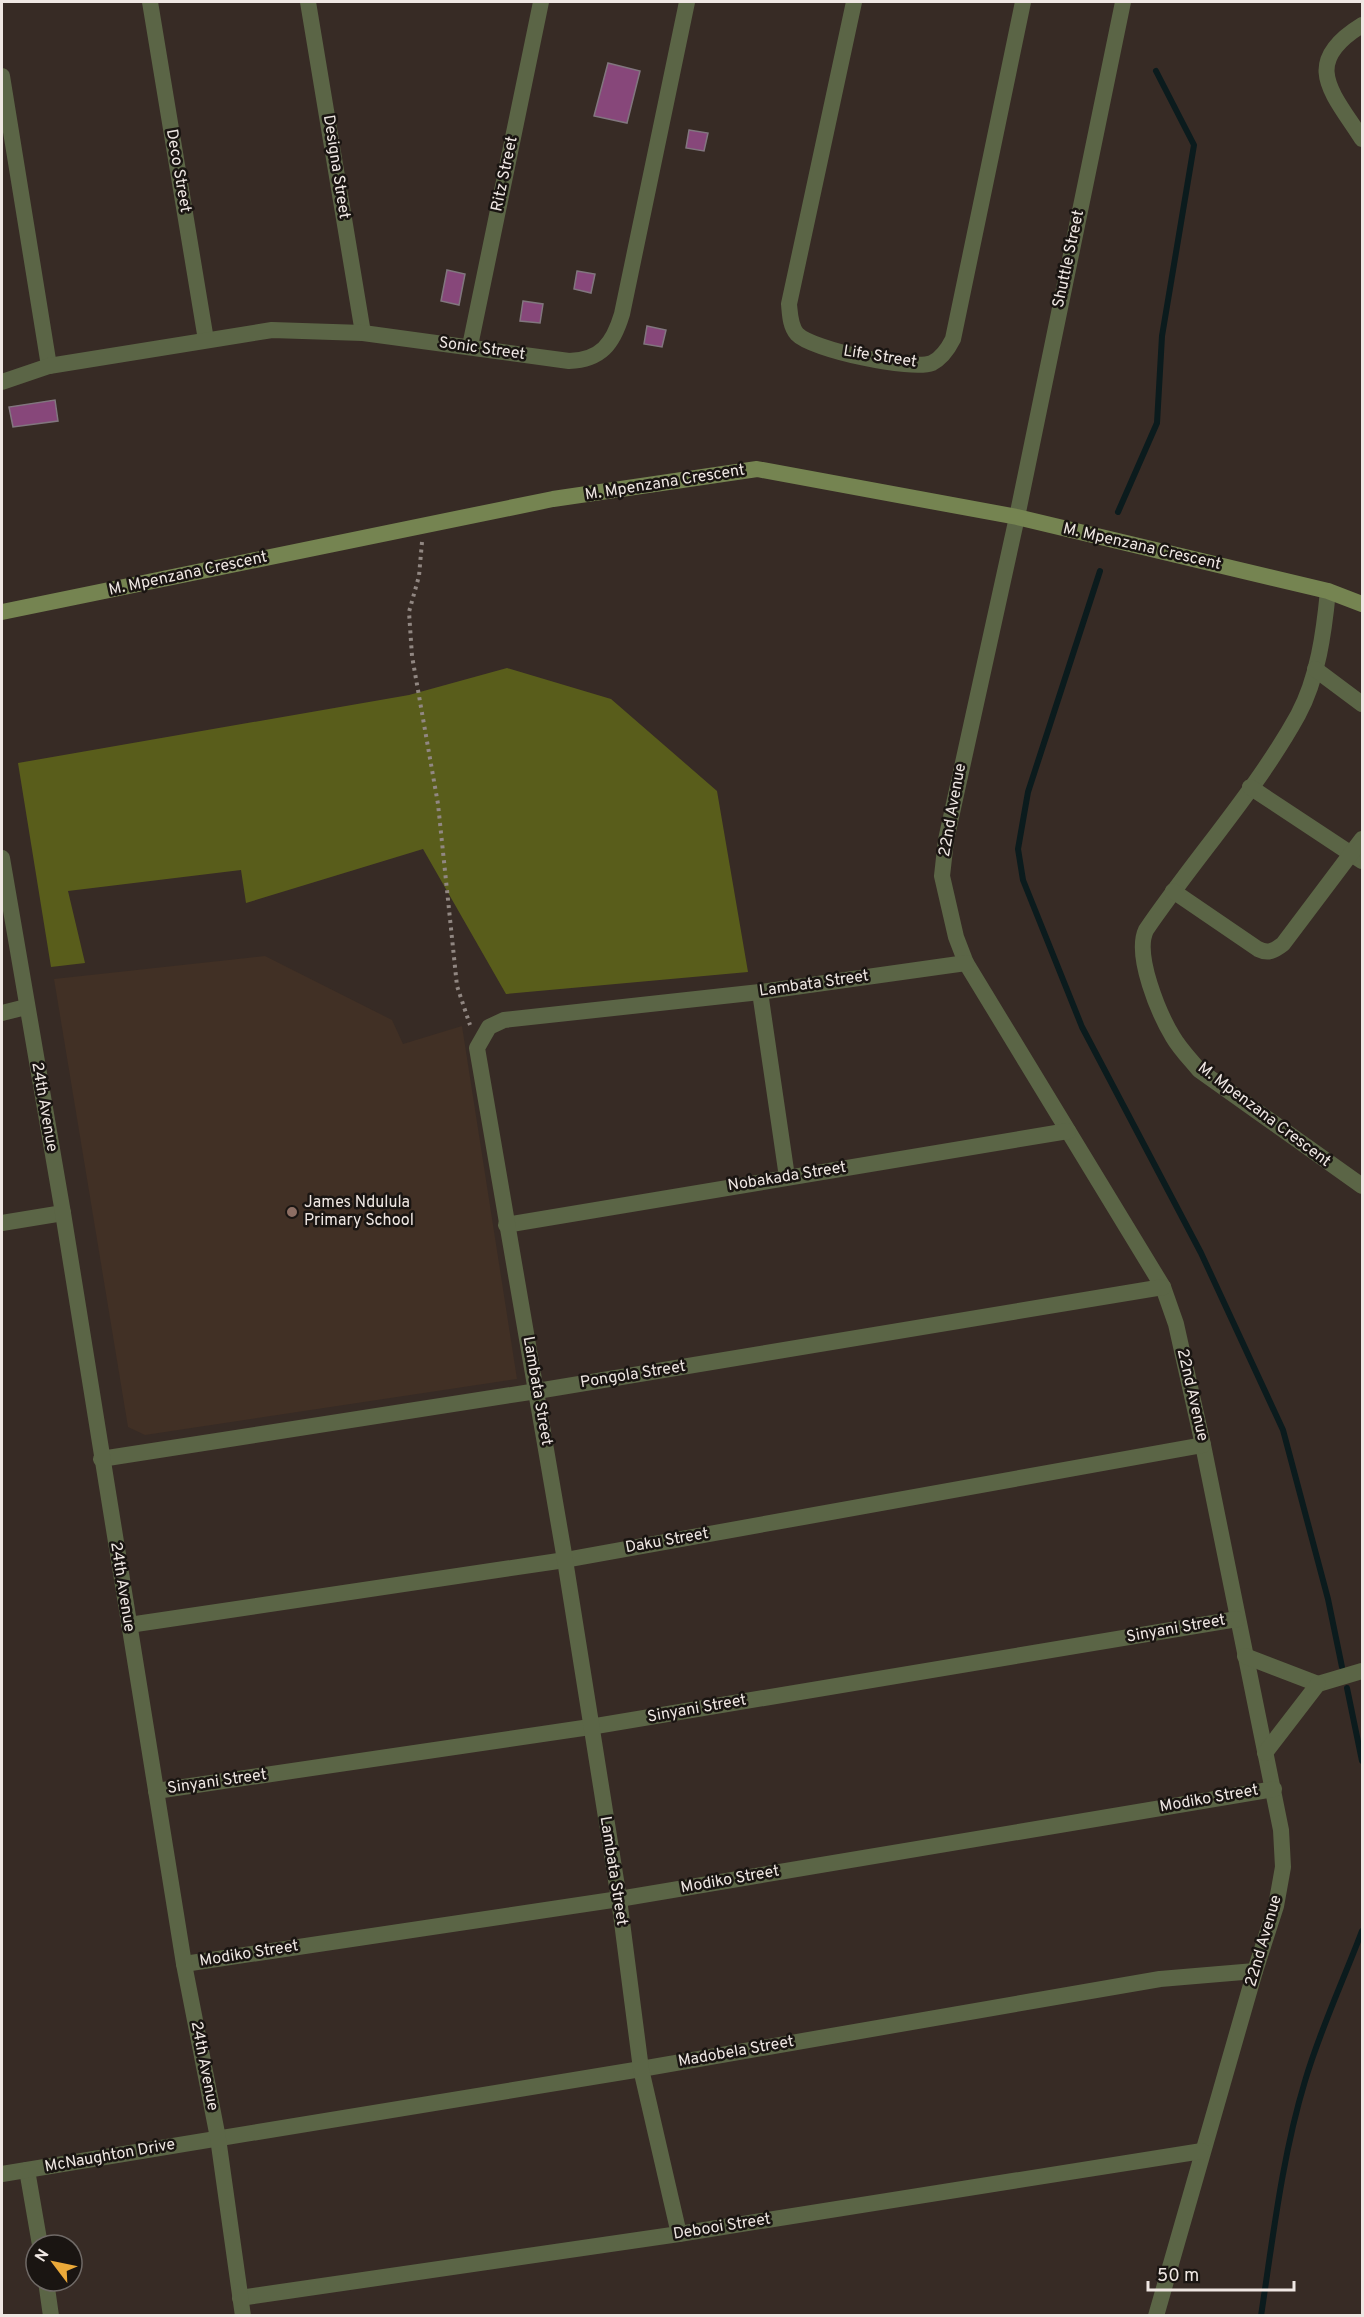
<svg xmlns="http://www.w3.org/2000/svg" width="1364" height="2317" font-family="Overpass,sans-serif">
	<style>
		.built { fill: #413025 }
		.green { fill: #595d1b }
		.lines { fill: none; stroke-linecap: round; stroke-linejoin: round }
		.stream { stroke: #0b1b1d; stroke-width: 6 }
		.building { fill: #87477a; stroke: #82767f; stroke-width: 1.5 }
		.path { stroke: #918782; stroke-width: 4; stroke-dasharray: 3 4.5; stroke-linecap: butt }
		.minor { stroke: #5b6546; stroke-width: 16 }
		.tertiary { stroke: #5b6546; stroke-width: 16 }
		.secondary { stroke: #758451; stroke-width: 16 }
		.education-dot { fill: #8d6e63; stroke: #1a1512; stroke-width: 2 }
		.labels { text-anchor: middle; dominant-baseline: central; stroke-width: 5; stroke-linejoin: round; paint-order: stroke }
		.street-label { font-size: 16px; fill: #efe7e3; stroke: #1a1512 }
		.poi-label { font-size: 16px; fill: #efe7e3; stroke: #1a1512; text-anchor: start }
	</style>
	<rect width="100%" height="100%" fill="#372b25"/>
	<polygon class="built" points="265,956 392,1020 403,1044 462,1026 517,1379 145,1435 128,1427 54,979"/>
	<polygon class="green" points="507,668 611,699 717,791 748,972 506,994 423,849 246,903 241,870 68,891 85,963 51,967 18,763 409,695"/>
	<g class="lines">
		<g class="stream">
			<polyline points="1118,512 1157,423 1162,336 1194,145 1156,71"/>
			<polyline points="1100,571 1028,792 1018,849 1023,880 1082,1027 1201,1253 1283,1430 1328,1599 1342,1667"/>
			<polyline points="1347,1688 1362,1761"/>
			<path d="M1261,2316C1273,2237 1282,2157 1305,2081C1320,2030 1343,1981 1362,1931"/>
		</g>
	</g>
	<g class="building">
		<polygon points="608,63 640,71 627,123 594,116"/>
		<polygon points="689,130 708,133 704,151 686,148"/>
		<polygon points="447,270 465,274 459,305 441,301"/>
		<polygon points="577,271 595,274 591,293 574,289"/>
		<polygon points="523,301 543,304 540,323 520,321"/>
		<polygon points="647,326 666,330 662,347 644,344"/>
		<polygon points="55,400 58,421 13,427 9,407"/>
	</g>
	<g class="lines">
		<polyline class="path" points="422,542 419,576 409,612 412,656 438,804 457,986 470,1025"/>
		<g class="minor">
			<polyline points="150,2 206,340"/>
			<polyline points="308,2 363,333"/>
			<path d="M854,2L789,304C790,314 790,326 797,334C812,350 912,371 932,363C942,358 948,349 953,339L1023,2"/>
			<polyline points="1123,2 1017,517 946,840 942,876 956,937 966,963 1163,1287 1176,1324 1203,1445 1281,1830 1283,1867 1276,1906 1255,1971 1156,2316"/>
			<path d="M1362,25C1300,63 1332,92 1362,139"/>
			<polyline points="2,76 49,366"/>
			<polyline points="470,346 541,2"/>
			<path d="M2,382L49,366L272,330L363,333L569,361C601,360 613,344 622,314L687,2"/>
			<path d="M1328,591C1324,632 1318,678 1298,715C1256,791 1195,858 1146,930C1134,955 1159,1014 1173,1037C1180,1049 1190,1059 1199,1070L1362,1186"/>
			<polyline points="1315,669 1362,704"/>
			<polyline points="1250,787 1362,861"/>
			<path d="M1173,891L1258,949C1268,954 1274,951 1283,944L1362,839"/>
			<polyline points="760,992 787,1177"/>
			<polyline points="2,1013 26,1007"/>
			<polyline points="2,1223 63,1213"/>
			<polyline points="506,1225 1068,1131"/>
			<polyline points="101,1459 537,1391 1163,1287"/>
			<polyline points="129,1625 565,1560 1203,1445"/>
			<polyline points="1245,1656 1318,1684 1362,1671"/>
			<polyline points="1265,1753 1318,1684"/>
			<polyline points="156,1791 590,1727 1237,1619"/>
			<polyline points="184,1964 619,1899 1274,1789"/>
			<polyline points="27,2170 40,2245"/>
			<polyline points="2,2174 641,2069 1160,1979 1255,1971"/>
			<polyline points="679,2234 641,2069 619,1899 565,1560 477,1048 489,1027 504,1020 760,992 966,963"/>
			<polyline points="46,2281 51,2316"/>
			<polyline points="240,2298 679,2234 1202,2151"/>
		</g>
		<polyline class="tertiary" points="2,858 63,1213 184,1964 218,2138 243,2316"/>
		<polyline class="secondary" points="2,612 553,499 757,469 1017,517 1328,591 1362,604"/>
	</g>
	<circle class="education-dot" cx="292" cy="1212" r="6"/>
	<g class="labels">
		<g class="street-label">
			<text transform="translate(336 167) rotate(81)">Designa Street</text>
			<text transform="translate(178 171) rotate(80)">Deco Street</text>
			<text transform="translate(505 174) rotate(-78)">Ritz Street</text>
			<text transform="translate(1069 259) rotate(-78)">Shuttle Street</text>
			<text transform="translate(482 349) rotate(8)">Sonic Street</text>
			<text transform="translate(880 357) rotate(9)">Life Street</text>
			<text transform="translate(665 483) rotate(-9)">M. Mpenzana Crescent</text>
			<text transform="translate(1142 547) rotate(13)">M. Mpenzana Crescent</text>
			<text transform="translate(188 574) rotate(-12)">M. Mpenzana Crescent</text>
			<text transform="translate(953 810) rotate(-80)">22nd Avenue</text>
			<text transform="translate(814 984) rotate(-8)">Lambata Street</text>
			<text transform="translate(44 1107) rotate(80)">24th Avenue</text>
			<text transform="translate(1264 1115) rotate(37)">M. Mpenzana Crescent</text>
			<text transform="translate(787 1177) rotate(-9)">Nobakada Street</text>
			<text transform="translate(633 1375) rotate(-9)">Pongola Street</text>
			<text transform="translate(537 1391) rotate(80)">Lambata Street</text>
			<text transform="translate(1192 1395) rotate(77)">22nd Avenue</text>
			<text transform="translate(667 1541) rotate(-10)">Daku Street</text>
			<text transform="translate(122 1587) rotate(81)">24th Avenue</text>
			<text transform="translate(1176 1629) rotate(-10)">Sinyani Street</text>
			<text transform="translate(697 1709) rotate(-10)">Sinyani Street</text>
			<text transform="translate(217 1782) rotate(-8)">Sinyani Street</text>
			<text transform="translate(1209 1799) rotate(-10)">Modiko Street</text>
			<text transform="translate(613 1871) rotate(81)">Lambata Street</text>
			<text transform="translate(730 1880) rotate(-10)">Modiko Street</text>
			<text transform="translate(1264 1941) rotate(-74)">22nd Avenue</text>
			<text transform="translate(249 1954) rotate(-9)">Modiko Street</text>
			<text transform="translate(736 2052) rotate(-10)">Madobela Street</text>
			<text transform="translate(204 2066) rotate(79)">24th Avenue</text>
			<text transform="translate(110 2156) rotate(-10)">McNaughton Drive</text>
			<text transform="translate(722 2227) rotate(-9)">Debooi Street</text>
		</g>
		<g class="poi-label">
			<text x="304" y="1203">James Ndulula<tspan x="304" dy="18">Primary School</tspan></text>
		</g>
	</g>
	<rect width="1364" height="2317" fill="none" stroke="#efe7e3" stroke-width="6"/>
	<g transform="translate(54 2263) rotate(302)"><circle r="28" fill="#1a1512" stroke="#6f6966" stroke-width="1.5"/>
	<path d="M0-4.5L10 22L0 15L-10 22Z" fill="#eba939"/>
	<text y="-9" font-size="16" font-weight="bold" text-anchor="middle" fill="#efe7e3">N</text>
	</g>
	<path d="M1148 2281v9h146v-9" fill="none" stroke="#efe7e3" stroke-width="3"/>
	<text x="1157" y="2281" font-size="18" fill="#efe7e3" stroke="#1a1512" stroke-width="4.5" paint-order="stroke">50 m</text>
</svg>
